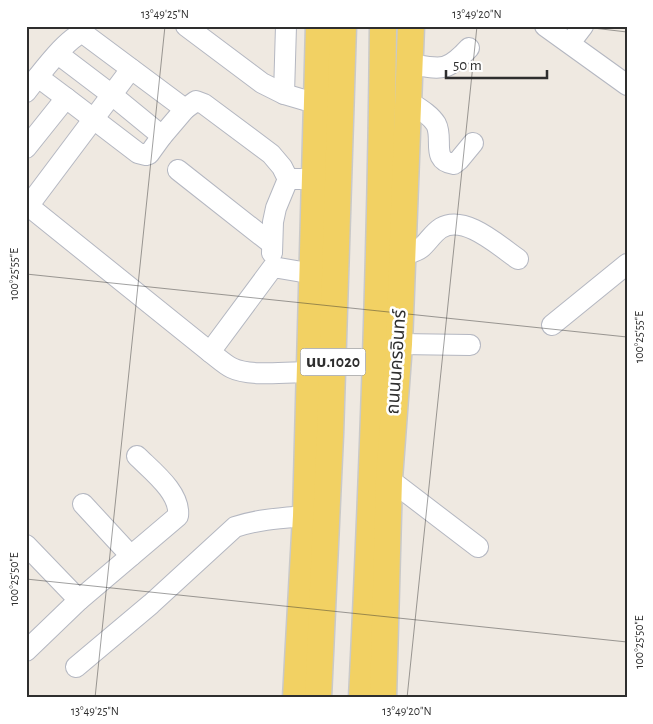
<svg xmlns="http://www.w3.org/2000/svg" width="653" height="724" font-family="'Alegreya Sans','Noto Sans Thai',sans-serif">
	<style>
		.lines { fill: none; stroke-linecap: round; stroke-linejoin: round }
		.minor-casing { stroke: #b4b7c1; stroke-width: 22 }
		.major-casing { stroke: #c9c9c9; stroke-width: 29 }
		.minor { stroke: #fff; stroke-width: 20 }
		.major { stroke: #f2d163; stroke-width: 26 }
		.ticks { fill: none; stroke: #2e2e2e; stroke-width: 1; stroke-opacity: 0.45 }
		.labels { text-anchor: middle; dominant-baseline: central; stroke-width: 5; stroke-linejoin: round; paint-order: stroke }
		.shield { fill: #fff; stroke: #6d6d6d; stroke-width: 1 }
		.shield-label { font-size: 16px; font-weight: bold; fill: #2e2e2e }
		.street-label { font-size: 18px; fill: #2e2e2e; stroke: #fff }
		.neatline { fill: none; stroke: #2e2e2e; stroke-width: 2 }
		.ticks-label { font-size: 12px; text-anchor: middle; fill: #2e2e2e }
	</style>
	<rect width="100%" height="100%" fill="#efe9e1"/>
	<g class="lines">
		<g class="minor-casing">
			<g id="minor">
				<polyline points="186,26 262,83 284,94 318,104"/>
				<polyline points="545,26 627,85"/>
				<polyline points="570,43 583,26"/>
				<polyline points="58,54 112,95 162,136 185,109"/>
				<path d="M409,64C441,69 446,73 469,48"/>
				<polyline points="38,77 66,98"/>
				<path d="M26,92C37,78 67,37 83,33L185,109L196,101L204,104L271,154L282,167L288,179H316"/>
				<polyline points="284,94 286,26"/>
				<path d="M408,101C417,107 430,114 436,124C444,139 430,161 454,164L459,160L473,143"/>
				<polyline points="26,148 66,98 138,153 146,155 149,154 162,136"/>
				<polyline points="178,170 272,244"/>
				<path d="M26,204L210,352C217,357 224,364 232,368C250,377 290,372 311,372"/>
				<polyline points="29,205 131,69"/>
				<polyline points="272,253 273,222 276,208 288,179"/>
				<path d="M403,255C409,253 416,252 421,248C428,242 433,233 441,228C465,214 499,246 518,259"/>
				<polyline points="552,325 627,264"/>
				<polyline points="399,344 470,345"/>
				<polyline points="210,352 273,267 314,274"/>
				<polyline points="389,479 478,547"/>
				<polyline points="83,504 131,556"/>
				<polyline points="26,545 79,600"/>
				<path d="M26,651L79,600L178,516C181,493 152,471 137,456"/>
				<path d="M76,667L151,604L235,527C259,519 282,518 306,516"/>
			</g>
		</g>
		<g class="major-casing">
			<g id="major">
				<polyline points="296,698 306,516 319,26"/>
				<polyline points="318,698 330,435 343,26"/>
				<path d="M362,698C373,474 381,250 383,26"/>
				<polyline points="383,698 389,479 399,344 411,26"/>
			</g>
		</g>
		<use href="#minor" class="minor"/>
		<use href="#major" class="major"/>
	</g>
	<path class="ticks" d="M576,26L627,32M26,274L627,337M26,579L627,642M95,698L165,26M407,698L477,26"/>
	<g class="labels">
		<rect class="shield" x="300.5" y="348.5" width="65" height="27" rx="4"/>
		<g class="shield-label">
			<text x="333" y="362">นบ.1020</text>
		</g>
		<g class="street-label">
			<text transform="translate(397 362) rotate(-86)">ถนนนครอินทร์</text>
		</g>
	</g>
	<rect width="653" height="724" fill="none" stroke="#ffffff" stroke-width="55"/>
	<path d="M446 70v8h101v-8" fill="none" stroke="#2e2e2e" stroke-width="2.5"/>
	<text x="453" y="70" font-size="15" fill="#2e2e2e" stroke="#ffffff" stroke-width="4" paint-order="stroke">50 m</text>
	<rect x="28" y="28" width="598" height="668" class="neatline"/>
	<g class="ticks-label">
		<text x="165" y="18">13°49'25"N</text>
		<text x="477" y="18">13°49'20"N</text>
		<text transform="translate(14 274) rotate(-90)" y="4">100°25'55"E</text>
		<text transform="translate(639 337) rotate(-90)" y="4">100°25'55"E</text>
		<text transform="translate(14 579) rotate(-90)" y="4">100°25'50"E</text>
		<text transform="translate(639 642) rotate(-90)" y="4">100°25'50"E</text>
		<text x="95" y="715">13°49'25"N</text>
		<text x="407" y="715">13°49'20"N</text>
	</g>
</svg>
